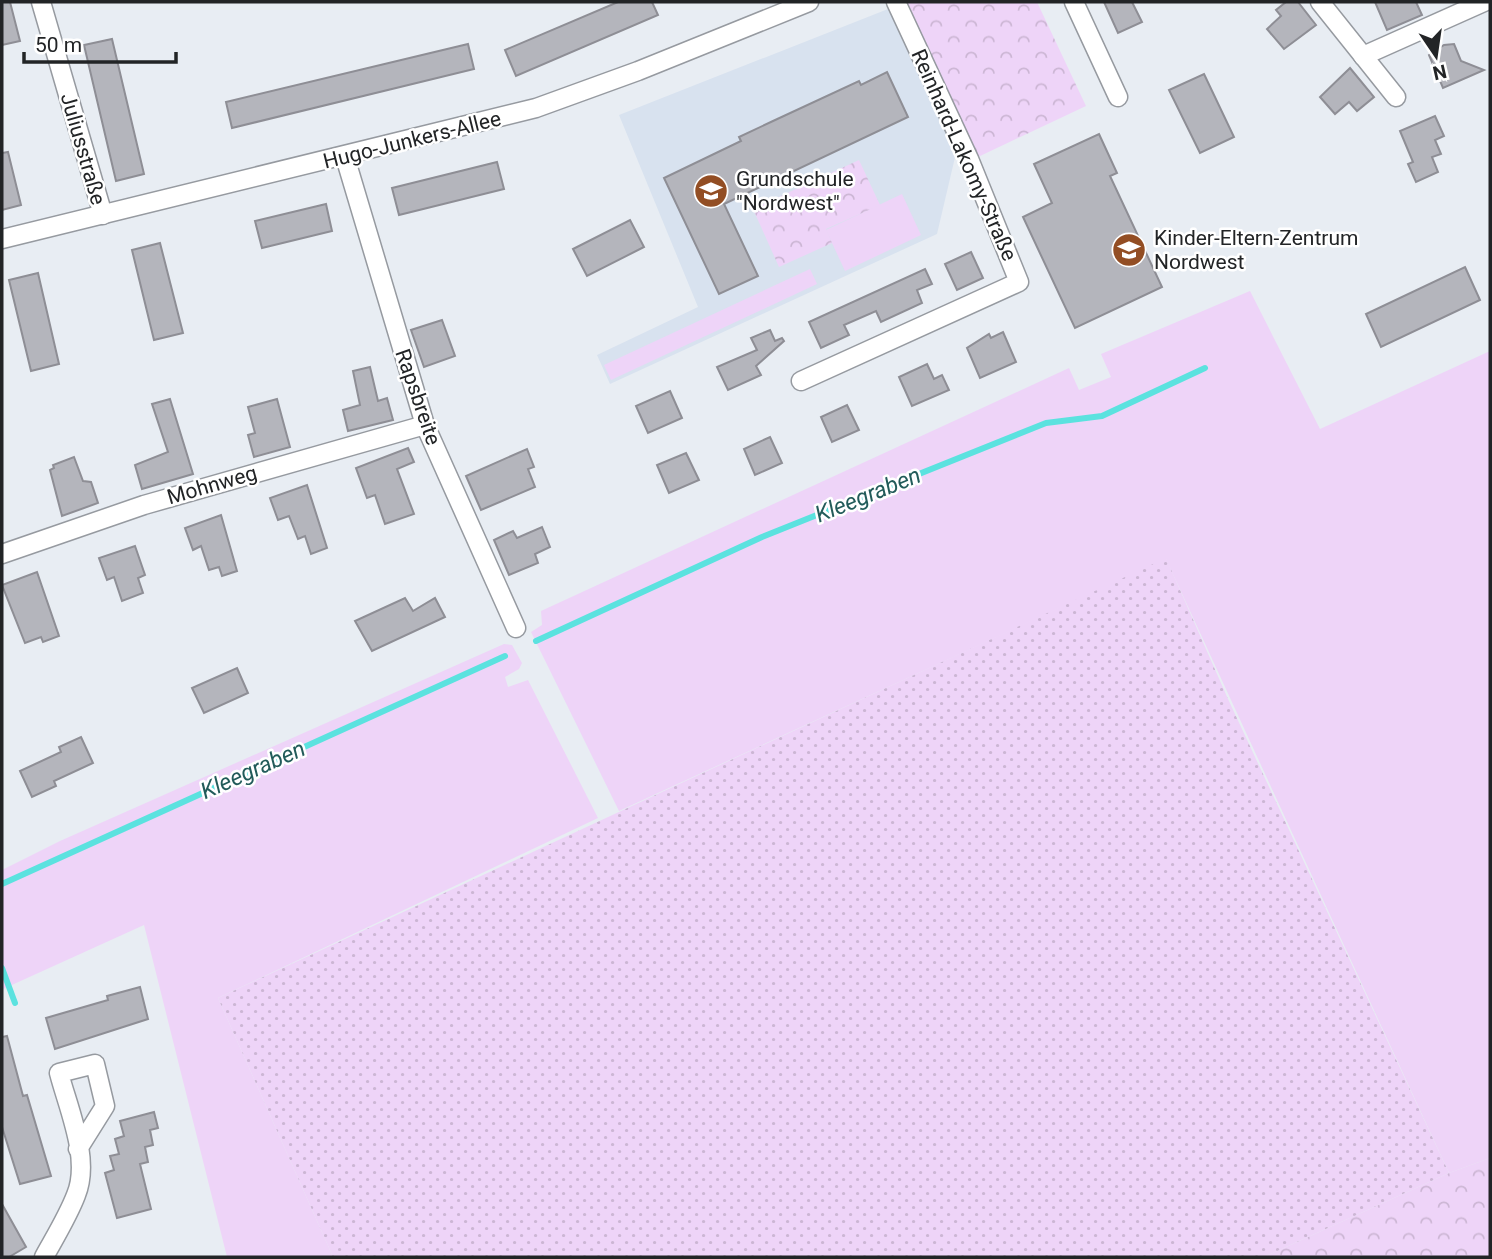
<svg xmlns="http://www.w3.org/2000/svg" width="1492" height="1259" font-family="Roboto,sans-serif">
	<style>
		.built { fill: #d8e2ef }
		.grass { fill: #eed4f8 }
		.park { fill: url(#park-crowns) }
		.garden { fill: url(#garden-dots) }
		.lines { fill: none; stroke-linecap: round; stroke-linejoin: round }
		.stream { stroke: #5be2df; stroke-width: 6 }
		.building { fill: #b4b5bc; stroke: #8e8e95; stroke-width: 2 }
		.minor-casing { stroke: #969aa0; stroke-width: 21 }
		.minor { stroke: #fff; stroke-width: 18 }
		.labels { text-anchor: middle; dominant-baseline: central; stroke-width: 5; stroke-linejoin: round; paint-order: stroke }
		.street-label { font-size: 21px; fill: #222426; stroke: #fff }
		.poi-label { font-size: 21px; fill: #222426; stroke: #fff; text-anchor: start }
		.water-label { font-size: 23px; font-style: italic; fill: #225b5a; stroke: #fff }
	</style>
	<defs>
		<pattern id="park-crowns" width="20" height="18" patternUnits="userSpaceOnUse" patternTransform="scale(1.75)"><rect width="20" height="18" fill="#eed4f8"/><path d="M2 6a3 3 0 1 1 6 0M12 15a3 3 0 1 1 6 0" fill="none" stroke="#ccb6d4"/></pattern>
		<pattern id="garden-dots" width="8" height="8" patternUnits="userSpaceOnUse" patternTransform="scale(1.75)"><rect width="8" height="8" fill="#eed4f8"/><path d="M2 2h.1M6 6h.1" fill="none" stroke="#ccb6d4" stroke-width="1.8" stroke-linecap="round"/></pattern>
	</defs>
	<rect width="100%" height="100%" fill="#e8edf3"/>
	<polygon class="built" points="888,9 956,153 937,234 610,384 597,355 698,307 619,115"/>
	<g class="grass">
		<polygon points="902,194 921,235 845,271 826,230"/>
		<polygon points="810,269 817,284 611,380 604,365"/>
		<polygon points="1250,291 1320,429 1490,351 1490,1158 1449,1173 1166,559 619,811 531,632 542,625 541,611 1069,368 1079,390 1111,377 1101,354"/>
		<polygon points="504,644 512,645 522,663 519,669 505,677 508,687 528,680 598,818 218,998 333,1257 227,1257 144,925 3,989 2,870 60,841"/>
	</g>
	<g class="park">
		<polygon points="907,2 1037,2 1086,106 978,157"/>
		<polygon points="859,160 880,205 826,229 832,243 779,267 753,209"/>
		<polygon points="1490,1158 1490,1257 1264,1257 1449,1173"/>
	</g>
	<polygon class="garden" points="1166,558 1228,699 1449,1173 1264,1257 333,1257 218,998"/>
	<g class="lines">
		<g class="stream">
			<polyline points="536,641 762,537 1046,423 1102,416 1205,368"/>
			<polyline points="2,884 505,656"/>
			<polyline points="2,968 15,1003"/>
		</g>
	</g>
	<g class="building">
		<polygon points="2,2 10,2 20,41 2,45"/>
		<polygon points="618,2 652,2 658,15 516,76 505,50"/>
		<polygon points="1104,2 1132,2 1142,22 1118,33"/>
		<polygon points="1286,2 1298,2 1316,25 1284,49 1267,29 1281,16 1276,10"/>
		<polygon points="1375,2 1416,2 1422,15 1387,30"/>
		<polygon points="112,39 144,174 116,181 84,45"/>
		<polygon points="468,44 474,69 232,128 226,102"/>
		<polygon points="1454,44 1461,61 1484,70 1443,88 1429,55 1444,45"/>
		<polygon points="1350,68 1374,97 1357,111 1349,102 1335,114 1320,97"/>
		<polygon points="887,72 908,117 724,204 758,276 719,294 664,178 741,141 739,137 773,121 859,81 861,85"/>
		<polygon points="1204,74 1234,137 1200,153 1169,90"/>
		<polygon points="1435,116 1444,136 1435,140 1441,154 1432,157 1438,172 1416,182 1408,164 1413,162 1400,131"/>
		<polygon points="1099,134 1117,173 1110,176 1162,287 1075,328 1023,217 1052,203 1034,164"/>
		<polygon points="8,152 21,205 2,210 2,153"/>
		<polygon points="497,162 504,189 399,215 392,188"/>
		<polygon points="326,204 332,231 262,248 255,221"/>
		<polygon points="630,220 644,247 587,276 573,249"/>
		<polygon points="160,243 183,333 154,340 132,250"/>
		<polygon points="971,252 983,278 957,290 945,264"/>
		<polygon points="1465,267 1480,300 1381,347 1366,314"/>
		<polygon points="925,269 932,284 917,290 922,303 881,322 876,311 844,325 849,335 821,348 809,322"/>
		<polygon points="38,273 59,364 31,371 9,280"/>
		<polygon points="442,320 455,356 424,367 411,330"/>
		<polygon points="770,330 775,341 782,338 784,341 756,366 761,375 728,390 717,367 757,350 751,338"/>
		<polygon points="1003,332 1016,362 980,378 967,348 989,334 991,338"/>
		<polygon points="927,364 934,379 942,375 949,390 912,406 899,377"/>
		<polygon points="370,367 378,401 387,398 393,420 348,431 343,410 360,405 353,371"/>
		<polygon points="670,391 682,418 648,433 636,406"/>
		<polygon points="170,399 193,474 142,489 135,465 168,452 152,404"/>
		<polygon points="277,399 290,447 254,457 248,435 255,433 248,407"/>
		<polygon points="847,405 859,430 832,442 821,417"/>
		<polygon points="770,437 782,463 755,475 744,449"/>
		<polygon points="408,448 414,462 397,469 414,514 385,524 375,495 367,498 356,468"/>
		<polygon points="527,449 534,467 528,469 535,487 481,510 466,476"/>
		<polygon points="686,453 699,480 669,493 657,465"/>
		<polygon points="74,457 83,481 91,482 98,503 62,516 50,470 54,468 53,465"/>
		<polygon points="307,485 327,548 311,554 305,536 298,539 289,516 278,520 270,498"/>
		<polygon points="221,515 237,571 222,576 219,567 209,570 201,546 193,550 185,528"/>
		<polygon points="542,527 550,547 535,554 538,563 509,575 494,540 513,531 517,538"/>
		<polygon points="135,546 145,575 138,578 143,593 122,601 114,577 107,580 99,558"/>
		<polygon points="37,572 59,636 43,642 41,637 25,643 2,585"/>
		<polygon points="405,598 413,611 435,598 445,617 372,651 355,621"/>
		<polygon points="237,668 248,693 204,713 192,688"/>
		<polygon points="81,737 93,763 54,781 56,786 32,797 20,771 61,752 59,747"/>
		<polygon points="140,987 148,1019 55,1049 46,1018 108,1000 107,996"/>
		<polygon points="7,1036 23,1096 27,1095 51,1176 20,1184 2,1127 2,1037"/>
		<polygon points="154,1112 158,1128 150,1130 153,1145 145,1147 148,1162 140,1164 151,1209 117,1218 105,1173 114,1170 110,1156 119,1154 115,1139 124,1136 120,1121"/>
		<polygon points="2,1204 26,1247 9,1257 2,1257"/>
	</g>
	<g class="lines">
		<g class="minor-casing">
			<g id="minor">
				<polyline points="41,2 103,215"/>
				<polyline points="1074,2 1118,97"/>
				<polyline points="1320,2 1396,97"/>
				<polyline points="1363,56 1484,2"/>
				<polyline points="345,157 425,425 516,628"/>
				<polyline points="2,239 536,108 638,71 809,2"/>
				<polyline points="801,381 1019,282 969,159 896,2"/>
				<polyline points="2,554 144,505 425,425"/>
				<path d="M44,1257C55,1237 68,1216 76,1195C91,1159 68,1108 59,1073L95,1064L105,1106L78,1149"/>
			</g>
		</g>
		<use href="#minor" class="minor"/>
	</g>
	<defs>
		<g id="school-disc" transform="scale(1.75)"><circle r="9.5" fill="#934e24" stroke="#fff"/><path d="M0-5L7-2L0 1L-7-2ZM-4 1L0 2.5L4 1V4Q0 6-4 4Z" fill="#fff"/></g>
	</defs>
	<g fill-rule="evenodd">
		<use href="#school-disc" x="711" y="191"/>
		<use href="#school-disc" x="1129" y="250"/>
	</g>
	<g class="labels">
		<g class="street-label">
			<text transform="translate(412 140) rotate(-14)">Hugo-Junkers-Allee</text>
			<text transform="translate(83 149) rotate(74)">Juliusstraße</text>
			<text transform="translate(964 155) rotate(66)">Reinhard-Lakomy-Straße</text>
			<text transform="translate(418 397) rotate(71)">Rapsbreite</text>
			<text transform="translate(212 485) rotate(-16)">Mohnweg</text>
		</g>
		<g class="poi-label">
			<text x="736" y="179">Grundschule<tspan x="736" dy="24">"Nordwest"</tspan></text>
			<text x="1154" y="238">Kinder-Eltern-Zentrum<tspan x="1154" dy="24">Nordwest</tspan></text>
		</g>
		<g class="water-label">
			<text transform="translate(868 495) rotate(-22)">Kleegraben</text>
			<text transform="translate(253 770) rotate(-24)">Kleegraben</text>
		</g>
	</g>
	<rect width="1492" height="1259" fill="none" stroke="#222426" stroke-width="7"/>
	<g transform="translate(1436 56) rotate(167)" stroke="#ffffff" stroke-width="5" paint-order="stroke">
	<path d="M0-5L12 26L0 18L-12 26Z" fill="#222426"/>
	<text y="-10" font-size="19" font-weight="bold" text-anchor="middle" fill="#222426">N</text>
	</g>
	<path d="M24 52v10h152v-10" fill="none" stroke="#222426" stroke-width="3.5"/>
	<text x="35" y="52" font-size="21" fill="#222426" stroke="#ffffff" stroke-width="5" paint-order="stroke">50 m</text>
</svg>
